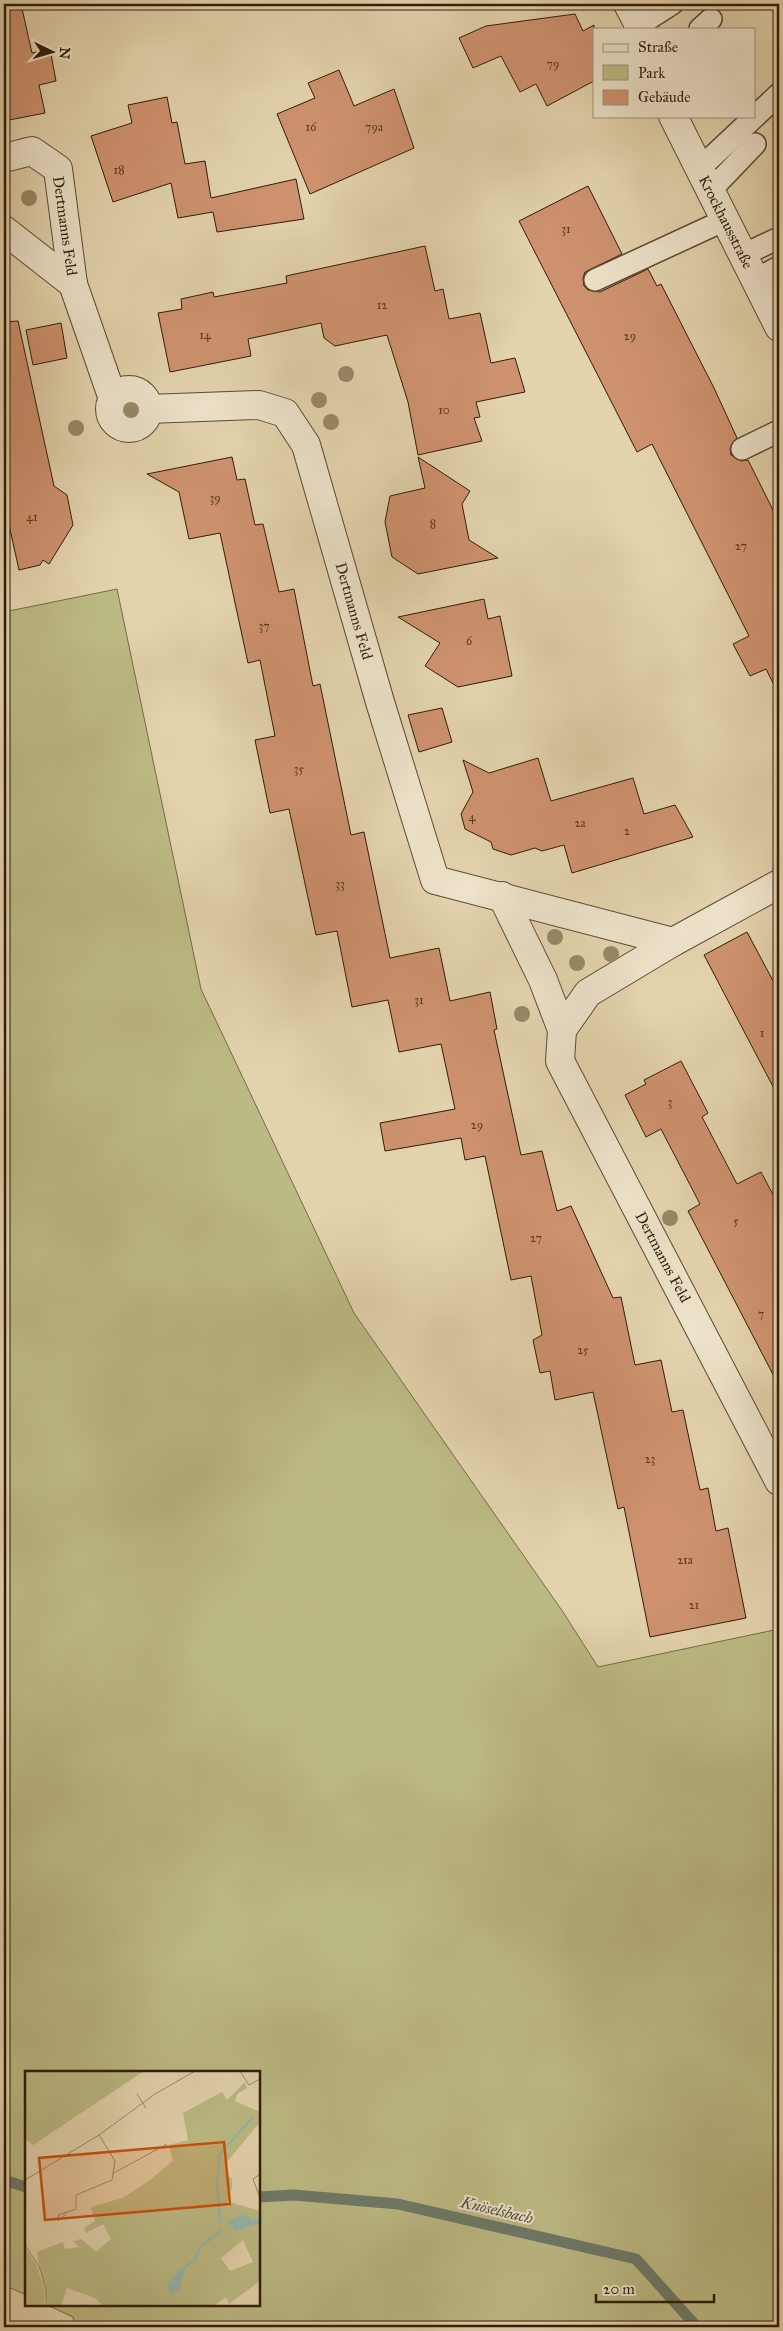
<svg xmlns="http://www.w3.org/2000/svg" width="783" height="2331" font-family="'IM FELL Great Primer',serif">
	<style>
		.green { fill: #bcba84; stroke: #766b47 }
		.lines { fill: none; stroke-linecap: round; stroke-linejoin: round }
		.stream { stroke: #6d7a69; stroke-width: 11 }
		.building { fill: #ce926f; stroke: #301c0a }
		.lane-casing { stroke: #5d4a33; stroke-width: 24 }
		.street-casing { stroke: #5d4a33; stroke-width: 30 }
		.lane { stroke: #ede2ca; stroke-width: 21 }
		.street { stroke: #ede2ca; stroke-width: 28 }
		.tree { fill: #988868 }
		.labels { text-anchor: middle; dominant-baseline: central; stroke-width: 4; stroke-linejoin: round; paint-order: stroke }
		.number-label { font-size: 12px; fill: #583a23 }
		.street-label { font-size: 15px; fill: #301c0a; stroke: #ede2ca }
		.water-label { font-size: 16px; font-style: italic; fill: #4e4b3a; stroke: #ede2ca }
		.inset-river { fill: none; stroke: #95b8a9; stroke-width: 2.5 }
		.inset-road { fill: none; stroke: #9b8a6c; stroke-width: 1 }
		.view { fill: #cc500c; fill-opacity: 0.15; stroke: #cc500c; stroke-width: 2.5 }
		.inset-edge { fill: none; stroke: #301c0a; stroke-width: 2.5 }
	</style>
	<rect width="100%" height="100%" fill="#e3d3ad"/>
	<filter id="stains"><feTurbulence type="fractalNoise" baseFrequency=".004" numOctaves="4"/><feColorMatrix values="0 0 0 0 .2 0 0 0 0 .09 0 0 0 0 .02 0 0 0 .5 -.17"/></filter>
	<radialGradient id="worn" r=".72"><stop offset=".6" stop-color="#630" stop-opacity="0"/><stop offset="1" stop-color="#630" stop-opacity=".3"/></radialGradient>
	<polygon class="green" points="117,589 201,989 354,1313 563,1612 598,1667 779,1629 779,2327 75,2327 73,2317 47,2305 259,2305 259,2072 26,2072 26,2295 4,2285 4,612"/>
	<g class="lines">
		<g class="stream">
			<polyline points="4,2180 26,2187"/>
			<polyline points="259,2197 294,2195 398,2204 636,2259 697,2327"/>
		</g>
	</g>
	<g class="building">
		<polygon points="4,4 21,4 32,53 50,49 56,81 39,85 45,113 4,121"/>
		<polygon points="575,14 583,31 594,25 594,81 547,106 536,84 520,92 501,56 473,68 459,38 486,26"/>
		<polygon points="339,70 354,106 394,89 414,148 310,194 277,114 315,98 308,83"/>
		<polygon points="167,97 172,123 177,122 185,164 205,161 211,198 296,179 304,219 217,232 213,212 178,218 171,183 113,202 91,136 132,123 128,105"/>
		<polygon points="588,186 622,254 585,272 583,278 584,286 588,290 600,292 648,269 657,286 661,284 714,388 737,438 730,448 731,455 741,461 748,460 779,522 779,695 766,669 750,676 733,644 749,636 652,444 637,452 519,221"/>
		<polygon points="425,246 435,291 443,289 449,319 480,313 491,363 515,358 525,392 476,402 480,417 474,418 482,441 418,455 408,402 387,335 335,346 324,338 321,323 248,339 251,356 170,372 158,313 182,309 181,299 213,292 214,297 287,283 286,276"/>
		<polygon points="18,321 54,486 67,495 73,525 49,564 43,560 40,565 19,570 4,502 4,322"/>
		<polygon points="61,323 67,358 33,365 26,330"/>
		<polygon points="232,457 237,480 245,479 255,525 263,524 279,592 294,589 313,686 320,684 351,835 364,832 390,958 439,948 450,1001 490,992 497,1029 494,1030 521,1155 542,1151 557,1211 571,1206 613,1298 621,1297 635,1365 661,1360 672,1412 683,1410 700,1490 708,1488 716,1531 728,1528 746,1618 650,1637 624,1507 618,1509 593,1392 555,1400 550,1371 540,1373 533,1340 542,1335 531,1276 511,1280 485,1156 465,1160 461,1138 385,1151 380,1123 455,1109 441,1044 399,1052 388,1000 352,1007 337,931 316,935 289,809 270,813 255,740 275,736 260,660 248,663 220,533 189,539 179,492 147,474"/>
		<polygon points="418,457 470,491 462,504 469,540 498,558 418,574 392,557 385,522 390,496 425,488"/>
		<polygon points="484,599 488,619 500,616 512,676 458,687 425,666 440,643 398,617"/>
		<polygon points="442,708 452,742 419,752 408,715"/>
		<polygon points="538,758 551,801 633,778 644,814 675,805 693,837 572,873 564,845 542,851 535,848 511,855 493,849 491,842 465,829 461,814 473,792 463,760 489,773"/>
		<polygon points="747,932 779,992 779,1098 704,955"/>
		<polygon points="681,1061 708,1113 702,1117 737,1184 761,1172 779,1206 779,1386 688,1211 700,1204 661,1129 646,1137 625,1095 646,1084 644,1080"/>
	</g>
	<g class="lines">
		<g class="lane-casing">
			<g id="lane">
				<polyline points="639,25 672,4"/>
				<polyline points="700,29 711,19"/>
				<polyline points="699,169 779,94"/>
				<polyline points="710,191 755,144"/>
				<polyline points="743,255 779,238"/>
				<polyline points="595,280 725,220"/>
				<polyline points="755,280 779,267"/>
				<polyline points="742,449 779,431"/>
			</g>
		</g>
		<g class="street-casing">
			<g id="street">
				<polyline points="628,4 641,29"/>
				<polyline points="673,116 779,327"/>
				<polyline points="4,158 32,151 58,169 73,284 113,399"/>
				<polyline points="4,230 73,284"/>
				<circle cx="129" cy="409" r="19"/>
				<polyline points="148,409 259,405 285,413 306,445 380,702 435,880 673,942 779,884"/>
				<polyline points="502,896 543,980 562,1030 560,1061 779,1481"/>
				<polyline points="562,1030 588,993 673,942"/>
			</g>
		</g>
		<use href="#lane" class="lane"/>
		<use href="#street" class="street"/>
	</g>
	<g class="tree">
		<circle cx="29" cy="198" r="8"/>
		<circle cx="346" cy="374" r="8"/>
		<circle cx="319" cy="400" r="8"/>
		<circle cx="131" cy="410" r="8"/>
		<circle cx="331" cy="422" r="8"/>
		<circle cx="76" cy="428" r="8"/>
		<circle cx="555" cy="937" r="8"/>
		<circle cx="611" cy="954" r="8"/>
		<circle cx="577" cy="963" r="8"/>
		<circle cx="522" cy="1014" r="8"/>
		<circle cx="670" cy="1218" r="8"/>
	</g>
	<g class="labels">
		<g class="number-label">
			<text x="553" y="64">79</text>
			<text x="311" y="127">16</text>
			<text x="374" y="127">79a</text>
			<text x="119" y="170">18</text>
			<text x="566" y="229">31</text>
			<text x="382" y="305">12</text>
			<text x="205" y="335">14</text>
			<text x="630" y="336">29</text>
			<text x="444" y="410">10</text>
			<text x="215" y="498">39</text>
			<text x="32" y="517">41</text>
			<text x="433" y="524">8</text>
			<text x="741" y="546">27</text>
			<text x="264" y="626">37</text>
			<text x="469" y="641">6</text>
			<text x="299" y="769">35</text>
			<text x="472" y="817">4</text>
			<text x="580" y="823">2a</text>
			<text x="627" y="831">2</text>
			<text x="340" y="884">33</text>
			<text x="419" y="1000">31</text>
			<text x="762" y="1033">1</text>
			<text x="670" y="1102">3</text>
			<text x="477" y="1125">29</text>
			<text x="736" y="1221">5</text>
			<text x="536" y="1238">27</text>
			<text x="761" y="1314">7</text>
			<text x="583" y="1350">25</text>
			<text x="650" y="1459">23</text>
			<text x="685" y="1560">21a</text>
			<text x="694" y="1605">21</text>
		</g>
		<g class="street-label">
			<text transform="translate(726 222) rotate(63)">Krockhausstraße</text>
			<text transform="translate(65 226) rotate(82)">Dertmanns Feld</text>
			<text transform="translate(354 611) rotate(74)">Dertmanns Feld</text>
			<text transform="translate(663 1257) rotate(62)">Dertmanns Feld</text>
		</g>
		<g class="water-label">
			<text transform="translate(497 2210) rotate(13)">Knöselsbach</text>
		</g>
	</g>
	<g transform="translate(25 2071)">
		<rect width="235" height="235" fill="#e3d3ad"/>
		<path d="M0,0H119L8,74L0,68ZM220,11L222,17L212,23L210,30L235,41V51L202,91V104L207,108V117L201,135L203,136L207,132L235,140V210L204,233L201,226L189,235H78L70,227L42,217L36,235H22L12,181L38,171L40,178L54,176L48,170L56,168L71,181L86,168L78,153L61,162L59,157L70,150L66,136L97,127L121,112L148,90L144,74L163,69L158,42L197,21L202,29ZM218,169L228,191L205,200L196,187ZM0,176L12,195L20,220L19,235H0Z" fill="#bcba84" fill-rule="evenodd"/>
		<path d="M221,143L226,149L235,148V152L210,160L202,150ZM161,195L154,219L146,224L142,214L153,199Z" fill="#95b8a9"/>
		<path class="inset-river" d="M195,151L192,111L195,83L228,46M161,195L169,190L175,176L196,160"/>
		<path class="inset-road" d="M215,0L224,14L235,8M112,23L121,37M87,103L142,73M235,103L228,108L235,127M0,109L74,64L130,23L170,0M51,138V124L87,109L90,90L74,64M42,142L33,150V144L51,138M0,174L14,195L21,218V235"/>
		<path class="view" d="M199,71L205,133L20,149L14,87Z"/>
		<rect width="235" height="235" class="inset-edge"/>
	</g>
	<rect width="783" height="2331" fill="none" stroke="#e3d3ad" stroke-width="20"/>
	<rect x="5" y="5" width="773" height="2321" fill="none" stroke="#301c0a" stroke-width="2.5"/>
	<rect x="10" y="10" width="763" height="2311" fill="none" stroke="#301c0a"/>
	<rect x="593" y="28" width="162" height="90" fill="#ede2ca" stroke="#a1937d"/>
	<rect x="603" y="44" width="25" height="8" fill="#ede2ca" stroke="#a1937d"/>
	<text x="638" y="52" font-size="15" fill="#301c0a">Straße</text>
	<rect x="603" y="65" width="25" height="15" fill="#bcba84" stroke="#a1937d"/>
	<text x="638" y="78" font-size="15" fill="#301c0a">Park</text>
	<rect x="603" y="90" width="25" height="15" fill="#ce926f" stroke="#a1937d"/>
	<text x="638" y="102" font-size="15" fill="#301c0a">Gebäude</text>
	<g transform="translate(52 52) rotate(95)" stroke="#ede2ca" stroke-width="4" paint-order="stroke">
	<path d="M0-4L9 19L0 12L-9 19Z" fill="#301c0a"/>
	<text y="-8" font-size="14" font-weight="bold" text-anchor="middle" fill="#301c0a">N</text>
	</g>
	<path d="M596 2294v8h118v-8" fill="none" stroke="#301c0a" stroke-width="2.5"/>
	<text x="603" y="2294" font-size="15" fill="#301c0a" stroke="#ede2ca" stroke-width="4" paint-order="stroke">20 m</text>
	<rect width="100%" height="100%" filter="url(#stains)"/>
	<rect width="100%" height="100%" fill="url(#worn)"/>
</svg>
